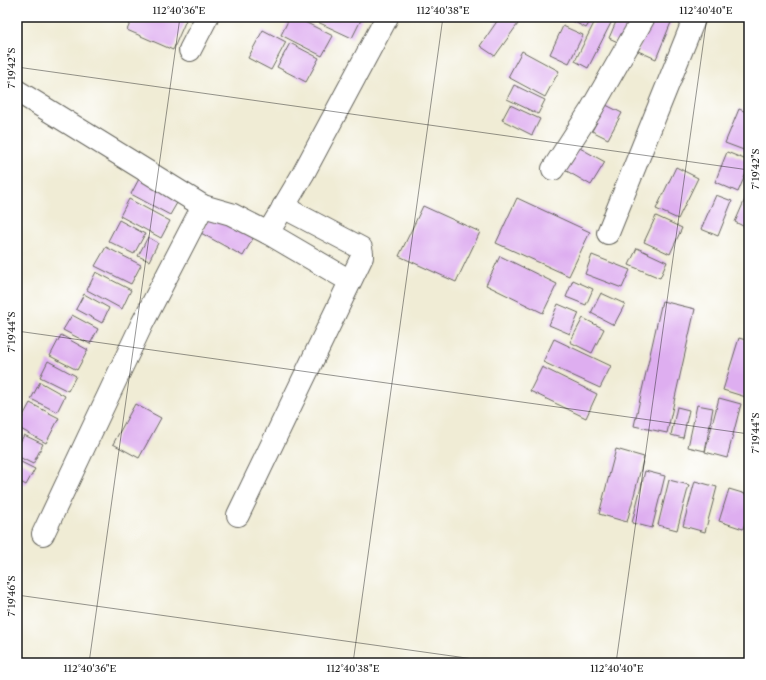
<svg xmlns="http://www.w3.org/2000/svg" width="766" height="680" font-family="'Libre Caslon Text',serif">
	<style>
		.building { fill: #deaef0 }
		.lines { fill: none; stroke-linecap: round; stroke-linejoin: round }
		.minor-casing { stroke: #66655d; stroke-width: 24 }
		.minor { stroke: #fff; stroke-width: 22 }
		.ticks { fill: none; stroke: #1c1c1c; stroke-width: 1; stroke-opacity: 0.45 }
		.neatline { fill: none; stroke: #1c1c1c; stroke-width: 1.5 }
		.ticks-label { font-size: 10px; text-anchor: middle; fill: #1c1c1c }
	</style>
	<rect width="100%" height="100%" fill="#fff"/>
	<filter id="ink" filterUnits="userSpaceOnUse"><feTurbulence type="fractalNoise" baseFrequency=".025" numOctaves="2"/><feDisplacementMap in="SourceGraphic" scale="8" xChannelSelector="R" yChannelSelector="G"/><feConvolveMatrix kernelMatrix="1 2 1 2 8 2 1 2 1" color-interpolation-filters="sRGB"/></filter>
	<filter id="wash" filterUnits="userSpaceOnUse"><feTurbulence type="fractalNoise" baseFrequency=".012" numOctaves="4" result="noise"/><feDisplacementMap in="SourceGraphic" scale="16" xChannelSelector="R" yChannelSelector="G"/><feGaussianBlur stdDeviation="0.9" result="paint"/><feColorMatrix in="noise" values="0 0 0 0 0 0 0 0 0 0 0 0 0 0 0 0 0 1.4 0 .05"/><feComposite in="paint" operator="in"/></filter>
	<g filter="url(#wash)">
		<rect width="100%" height="100%" fill="#f0ecd5"/>
		<g id="blocks">
			<g class="building">
				<polygon points="133,17 180,17 186,20 173,50 127,30"/>
				<polygon points="290,17 295,17 333,36 322,56 281,35"/>
				<polygon points="307,17 359,17 362,18 352,38"/>
				<polygon points="500,17 513,17 520,21 495,56 480,46"/>
				<polygon points="570,17 593,17 586,28 569,19"/>
				<polygon points="597,17 614,17 588,68 575,61"/>
				<polygon points="618,17 633,17 622,44 609,38"/>
				<polygon points="651,17 664,17 672,20 656,59 638,51"/>
				<polygon points="563,26 583,35 569,63 550,54"/>
				<polygon points="263,30 286,42 271,70 248,58"/>
				<polygon points="290,43 319,58 306,82 277,67"/>
				<polygon points="522,51 559,71 545,97 508,77"/>
				<polygon points="514,85 545,100 538,114 507,99"/>
				<polygon points="749,89 749,103 744,101"/>
				<polygon points="510,105 540,119 532,135 502,120"/>
				<polygon points="606,105 622,113 608,139 592,131"/>
				<polygon points="739,109 749,113 749,152 725,143"/>
				<polygon points="578,147 605,162 591,185 565,170"/>
				<polygon points="727,152 749,161 749,166 738,192 715,182"/>
				<polygon points="676,167 698,178 678,219 656,209"/>
				<polygon points="141,175 181,196 170,215 131,194"/>
				<polygon points="716,195 732,201 718,236 701,229"/>
				<polygon points="746,197 749,198 749,229 735,222"/>
				<polygon points="517,198 590,232 569,276 496,243"/>
				<polygon points="129,199 170,221 161,238 120,216"/>
				<polygon points="423,206 480,232 456,282 399,256"/>
				<polygon points="213,210 256,233 243,256 201,233"/>
				<polygon points="656,216 682,228 670,254 644,242"/>
				<polygon points="119,220 145,234 134,254 108,241"/>
				<polygon points="148,237 158,243 149,261 138,256"/>
				<polygon points="106,247 141,265 131,284 95,266"/>
				<polygon points="637,248 667,262 660,278 629,265"/>
				<polygon points="592,255 630,270 622,288 585,274"/>
				<polygon points="500,256 557,284 543,313 486,285"/>
				<polygon points="96,272 131,290 122,309 87,290"/>
				<polygon points="573,280 593,289 586,305 566,297"/>
				<polygon points="601,293 625,304 614,325 591,313"/>
				<polygon points="84,294 109,308 102,323 76,309"/>
				<polygon points="662,301 695,309 667,433 634,426"/>
				<polygon points="558,304 579,313 570,334 549,325"/>
				<polygon points="72,315 98,329 90,344 63,330"/>
				<polygon points="583,318 604,329 592,353 570,342"/>
				<polygon points="61,335 88,350 77,370 50,356"/>
				<polygon points="739,338 749,341 749,398 723,390"/>
				<polygon points="554,339 611,366 600,388 543,362"/>
				<polygon points="48,361 76,376 68,391 40,377"/>
				<polygon points="542,367 597,394 586,418 530,391"/>
				<polygon points="40,382 65,396 57,412 31,399"/>
				<polygon points="719,398 741,404 727,458 705,452"/>
				<polygon points="30,403 59,418 46,443 17,427"/>
				<polygon points="135,404 161,418 139,458 113,444"/>
				<polygon points="697,405 713,408 705,451 688,447"/>
				<polygon points="677,407 689,410 683,438 671,435"/>
				<polygon points="24,435 43,444 33,464 17,456 17,448"/>
				<polygon points="616,449 644,457 627,522 599,514"/>
				<polygon points="17,460 35,469 26,485 17,480"/>
				<polygon points="645,471 665,476 652,528 632,523"/>
				<polygon points="669,480 689,485 677,530 658,525"/>
				<polygon points="695,481 717,487 705,532 683,526"/>
				<polygon points="729,489 749,495 749,510 743,529 719,521"/>
			</g>
		</g>
	</g>
	<g filter="url(#ink)">
		<use href="#blocks" fill-opacity="0" stroke="#66655d" stroke-width="1"/>
		<g class="lines">
			<g class="minor-casing">
				<g id="minor">
					<polyline points="190,50 207,17"/>
					<polyline points="17,91 203,206"/>
					<polyline points="553,169 591,110 644,17"/>
					<polyline points="268,233 350,281"/>
					<polyline points="608,233 695,17"/>
					<polyline points="238,515 362,257 362,253 361,248 283,207"/>
					<polyline points="43,534 142,324 203,206 231,214 268,233 303,174 387,17"/>
				</g>
			</g>
			<use href="#minor" class="minor"/>
		</g>
	</g>
	<path class="ticks" d="M17,67L749,170M17,331L749,434M17,595L502,663M89,663L180,17M353,663L443,17M616,663L707,17"/>
	<rect width="766" height="680" fill="none" stroke="#fff" stroke-width="44"/>
	<rect x="22" y="22" width="722" height="636" class="neatline"/>
	<g class="ticks-label">
		<text x="179" y="14">112°40'36"E</text>
		<text x="443" y="14">112°40'38"E</text>
		<text x="706" y="14">112°40'40"E</text>
		<text transform="translate(11 68) rotate(-90)" y="4">7°19'42"S</text>
		<text transform="translate(755 169) rotate(-90)" y="4">7°19'42"S</text>
		<text transform="translate(11 332) rotate(-90)" y="4">7°19'44"S</text>
		<text transform="translate(755 433) rotate(-90)" y="4">7°19'44"S</text>
		<text transform="translate(11 596) rotate(-90)" y="4">7°19'46"S</text>
		<text x="90" y="672">112°40'36"E</text>
		<text x="353" y="672">112°40'38"E</text>
		<text x="617" y="672">112°40'40"E</text>
	</g>
</svg>
